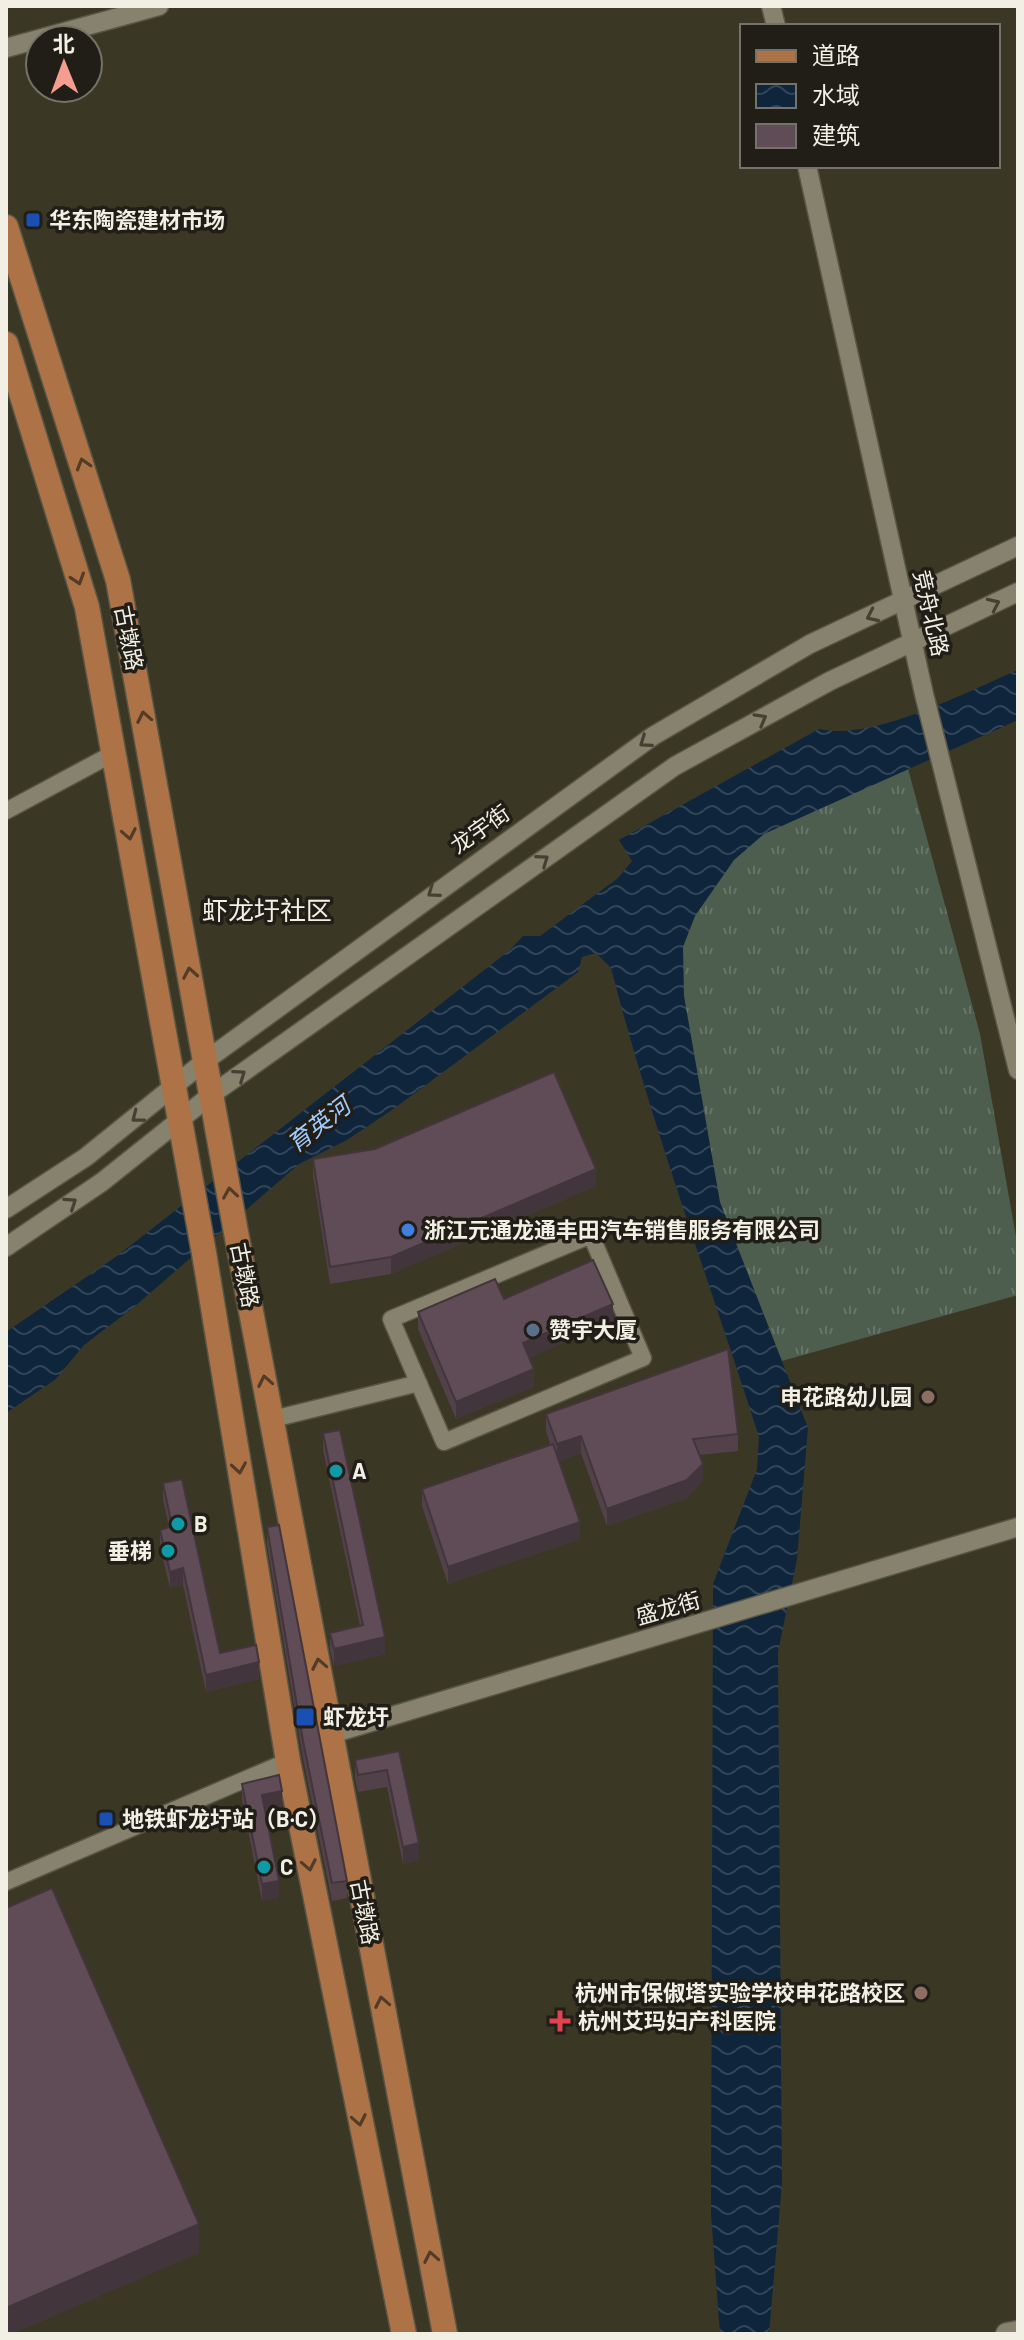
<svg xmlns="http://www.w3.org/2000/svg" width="1024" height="2340" font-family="Barlow,'Noto Sans SC',sans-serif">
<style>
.grass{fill:url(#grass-tufts)}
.water{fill:url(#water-waves)}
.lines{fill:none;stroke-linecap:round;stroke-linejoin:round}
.minor-casing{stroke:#585545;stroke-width:19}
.tertiary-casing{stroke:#585545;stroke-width:21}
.secondary-casing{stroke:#585545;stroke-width:25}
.primary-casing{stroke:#585545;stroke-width:27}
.minor{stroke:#86826d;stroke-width:16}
.tertiary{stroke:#86826d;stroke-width:18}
.secondary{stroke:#86826d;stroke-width:22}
.primary{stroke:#ae7247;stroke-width:24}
.wall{fill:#53414a}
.shaded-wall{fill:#43353c}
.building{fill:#604c56;stroke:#43353c;stroke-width:2}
.oneway{stroke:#523b27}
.oneway2{stroke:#444134}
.transit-dot{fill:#1a4fb4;stroke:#201e16;stroke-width:3}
.shop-dot{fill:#3f7fe0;stroke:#201e16;stroke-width:3}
.service-dot{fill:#5c6f8a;stroke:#201e16;stroke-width:3}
.education-dot{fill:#8d6e63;stroke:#201e16;stroke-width:3}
.culture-dot{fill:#0f9aa8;stroke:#201e16;stroke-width:3}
.health-dot{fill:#e0444e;stroke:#201e16;stroke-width:3}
.labels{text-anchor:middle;stroke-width:7;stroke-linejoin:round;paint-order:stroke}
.poi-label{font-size:22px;font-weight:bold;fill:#f2f0e5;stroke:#201e16;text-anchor:start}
.street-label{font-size:22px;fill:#f2f0e5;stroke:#201e16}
.water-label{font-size:24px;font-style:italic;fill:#a1cbfc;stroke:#201e16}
.quarter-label{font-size:26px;fill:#f2f0e5;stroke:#201e16}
</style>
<defs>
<pattern id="grass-tufts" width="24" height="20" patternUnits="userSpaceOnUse" patternTransform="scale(2)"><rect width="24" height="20" fill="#4d5e4f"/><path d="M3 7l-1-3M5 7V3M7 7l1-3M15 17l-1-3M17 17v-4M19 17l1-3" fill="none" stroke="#677568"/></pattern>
<pattern id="water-waves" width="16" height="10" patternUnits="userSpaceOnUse" patternTransform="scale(2)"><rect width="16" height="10" fill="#0f253c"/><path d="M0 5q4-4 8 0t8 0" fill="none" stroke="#324558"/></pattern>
</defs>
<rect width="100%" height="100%" fill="#3b3725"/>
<path class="grass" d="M901 743 980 1034 1018 1248V1295L757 1368 633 893Z"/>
<path class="water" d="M1018 670V720L764 834 734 860 695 916 683 947 684 996 720 1202 808 1428 797 1559 778 1652 782 2183 769 2334H720L711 2214 713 1584 757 1469 759 1437C709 1280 652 1127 611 968L596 953 582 957 578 972 392 1110 347 1140 299 1164 134 1307 84 1345 56 1379 6 1413V1332L117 1256 510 950 523 936H540L618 878 632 861 619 840 819 729C872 742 968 691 1018 670Z"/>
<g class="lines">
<defs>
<path id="minor" d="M6 811 114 753
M591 1235 643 1358 444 1442 391 1319Z
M273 1419 419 1383
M6 1882 288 1761"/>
<path id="tertiary" d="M771 6 776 26
M6 48 159 6
M807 166 924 694 1018 1070
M6 1209 86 1157 205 1061 653 736 810 644 1018 546
M6 1247 102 1182 211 1095 675 766 830 681 1018 592
M332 1734 1018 1527"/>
<path id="secondary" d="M1007 2334 1018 2332"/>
<path id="primary" d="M6 227 118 580 235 1227 445 2334
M6 344 87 607 204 1253 288 1761 404 2334"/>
</defs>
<use href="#minor" class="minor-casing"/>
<use href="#tertiary" class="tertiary-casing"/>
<use href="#secondary" class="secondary-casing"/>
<use href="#primary" class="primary-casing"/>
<use href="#minor" class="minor"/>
<use href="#tertiary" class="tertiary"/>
<use href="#secondary" class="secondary"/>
<use href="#primary" class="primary"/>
</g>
<path class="wall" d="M313 1159 596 1186 391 1274 330 1284 313 1176Z
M504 1299 613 1321 529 1358 534 1387 456 1419 418 1329V1312Z
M546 1414 738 1434V1451L700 1455 703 1481 687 1498 607 1526 581 1453 559 1461 580 1539 448 1584 422 1506V1489L550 1444 546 1431Z
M323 1433 385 1654 334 1666 330 1650V1633L360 1626 323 1450Z
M163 1483 220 1653 259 1679 206 1692 183 1585 170 1588 160 1547V1530L169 1527 163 1500Z
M267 1527 347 1881V1898L332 1901 303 1758 267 1544Z
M399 1751 419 1860 403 1864 387 1787 358 1792 355 1777V1760Z
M242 1784 282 1808 265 1812 279 1898 262 1901 242 1800Z"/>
<path class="shaded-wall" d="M596 1169V1186L391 1274V1257Z
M613 1304V1321L523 1361V1343Z
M534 1369V1387L456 1419V1402Z
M581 1436V1453L557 1462V1444Z
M703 1464V1481L687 1498 607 1526V1509Z
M580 1522V1539L448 1584V1567Z
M183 1568V1585L170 1588V1572Z
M385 1637V1654L334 1666V1649Z
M259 1662V1679L206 1692V1675Z
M282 1791V1808L262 1812V1795Z
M419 1843V1860L403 1864V1847Z
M279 1881V1898L262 1901V1884Z
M199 2224V2253L13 2334H6V2308Z"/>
<path class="building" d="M554 1072 596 1169 391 1257 330 1267 313 1159 375 1149Z
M593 1260 613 1304 523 1343 534 1369 456 1402 418 1312 495 1279 504 1299Z
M728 1349 738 1434 693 1439 703 1464 687 1480 607 1509 581 1436 557 1444 546 1414Z
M340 1430 385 1637 334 1649 330 1633 363 1625 323 1433Z
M553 1444 580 1522 448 1567 422 1489Z
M182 1479 220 1653 256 1645 259 1662 206 1675 183 1568 170 1572 160 1530 172 1526 163 1483Z
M279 1525 347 1881 332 1883 303 1741 267 1527Z
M399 1751 419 1843 403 1847 387 1770 358 1775 355 1760Z
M279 1775 282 1791 262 1795 279 1881 262 1884 242 1784Z
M52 1888 199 2224 6 2308V1908Z"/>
<defs><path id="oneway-chevron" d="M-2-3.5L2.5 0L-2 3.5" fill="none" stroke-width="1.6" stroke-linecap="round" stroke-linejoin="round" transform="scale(2)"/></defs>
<g class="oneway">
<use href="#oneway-chevron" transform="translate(83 464) rotate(-107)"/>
<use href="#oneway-chevron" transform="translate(78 579) rotate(72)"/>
<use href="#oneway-chevron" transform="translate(144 717) rotate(-101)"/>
<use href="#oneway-chevron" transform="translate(129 834) rotate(79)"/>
<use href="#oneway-chevron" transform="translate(190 973) rotate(-100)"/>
<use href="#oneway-chevron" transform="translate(230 1193) rotate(-99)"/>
<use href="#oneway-chevron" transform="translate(265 1381) rotate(-101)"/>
<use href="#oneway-chevron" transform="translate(239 1468) rotate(81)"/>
<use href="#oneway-chevron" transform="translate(319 1664) rotate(-101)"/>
<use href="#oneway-chevron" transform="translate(309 1865) rotate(79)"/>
<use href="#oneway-chevron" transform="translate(382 2002) rotate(-101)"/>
<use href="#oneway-chevron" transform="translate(359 2120) rotate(79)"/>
<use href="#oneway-chevron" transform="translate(431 2257) rotate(-101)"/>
</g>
<g class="oneway2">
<use href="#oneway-chevron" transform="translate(994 604) rotate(-25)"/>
<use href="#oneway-chevron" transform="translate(872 616) rotate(155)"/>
<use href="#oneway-chevron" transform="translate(761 719) rotate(-29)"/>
<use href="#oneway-chevron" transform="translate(645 742) rotate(145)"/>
<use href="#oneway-chevron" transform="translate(543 860) rotate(-35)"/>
<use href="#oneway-chevron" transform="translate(433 892) rotate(144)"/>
<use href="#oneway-chevron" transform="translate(240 1075) rotate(-35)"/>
<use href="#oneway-chevron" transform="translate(137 1117) rotate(142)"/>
<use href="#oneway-chevron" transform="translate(71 1203) rotate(-34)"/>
</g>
<g class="transit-dot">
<rect x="25" y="212" width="16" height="16" rx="4"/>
<rect x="295" y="1707" width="20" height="20" rx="4"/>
<rect x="98" y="1811" width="16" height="16" rx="4"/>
</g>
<circle class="shop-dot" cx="408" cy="1230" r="8"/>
<circle class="service-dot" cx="533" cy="1330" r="8"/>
<g class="education-dot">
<circle cx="928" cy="1397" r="8"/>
<circle cx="921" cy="1993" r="8"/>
</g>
<g class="culture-dot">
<circle cx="336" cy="1471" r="8"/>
<circle cx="178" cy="1524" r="8"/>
<circle cx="168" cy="1551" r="8"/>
<circle cx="264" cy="1867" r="8"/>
</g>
<path class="health-dot" d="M556 2009h8v8h8v8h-8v8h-8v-8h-8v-8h8z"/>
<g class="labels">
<g class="poi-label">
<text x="49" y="228">华东陶瓷建材市场</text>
<text x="424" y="1238">浙江元通龙通丰田汽车销售服务有限公司</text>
<text x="549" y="1338">赞宇大厦</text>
<text x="912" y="1405" text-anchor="end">申花路幼儿园</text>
<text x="352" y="1479">A</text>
<text x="194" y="1532">B</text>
<text x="152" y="1559" text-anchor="end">垂梯</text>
<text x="323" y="1725">虾龙圩</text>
<text x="122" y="1827">地铁虾龙圩站（B·C）</text>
<text x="280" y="1875">C</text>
<text x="905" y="2001" text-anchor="end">杭州市保俶塔实验学校申花路校区</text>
<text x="578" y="2029">杭州艾玛妇产科医院</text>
</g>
<g class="street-label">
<text transform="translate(931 613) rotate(77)" y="8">竞舟北路</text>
<text transform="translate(129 638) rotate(79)" y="8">古墩路</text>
<text transform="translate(480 829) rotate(-35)" y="8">龙宇街</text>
<text transform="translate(245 1275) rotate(79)" y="8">古墩路</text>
<text transform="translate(668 1608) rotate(-16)" y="8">盛龙街</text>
<text transform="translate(365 1912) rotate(79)" y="8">古墩路</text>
</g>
<g class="water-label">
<text transform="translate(319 1125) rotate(-38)" y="8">育英河</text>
</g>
<g class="quarter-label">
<text x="267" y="920">虾龙圩社区</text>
</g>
</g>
<rect width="1024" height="2340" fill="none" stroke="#f2f0e5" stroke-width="16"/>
<rect x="740" y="24" width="260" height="144" fill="#201e16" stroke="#747269" stroke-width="2"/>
<rect x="756" y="50" width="40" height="12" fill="#ae7247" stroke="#747269" stroke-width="2"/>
<text x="812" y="64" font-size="24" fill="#f2f0e5">道路</text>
<rect x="756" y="84" width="40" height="24" fill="url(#water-waves)" stroke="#747269" stroke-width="2"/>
<text x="812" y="104" font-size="24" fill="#f2f0e5">水域</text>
<rect x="756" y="124" width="40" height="24" fill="#604c56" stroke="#747269" stroke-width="2"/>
<text x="812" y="144" font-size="24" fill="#f2f0e5">建筑</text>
<g transform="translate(64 64) rotate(359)"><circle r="38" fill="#201e16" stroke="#747269" stroke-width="2"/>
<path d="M0-6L14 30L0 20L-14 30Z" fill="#f59d8f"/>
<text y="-12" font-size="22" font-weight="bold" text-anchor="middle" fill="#f2f0e5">北</text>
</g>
</svg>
